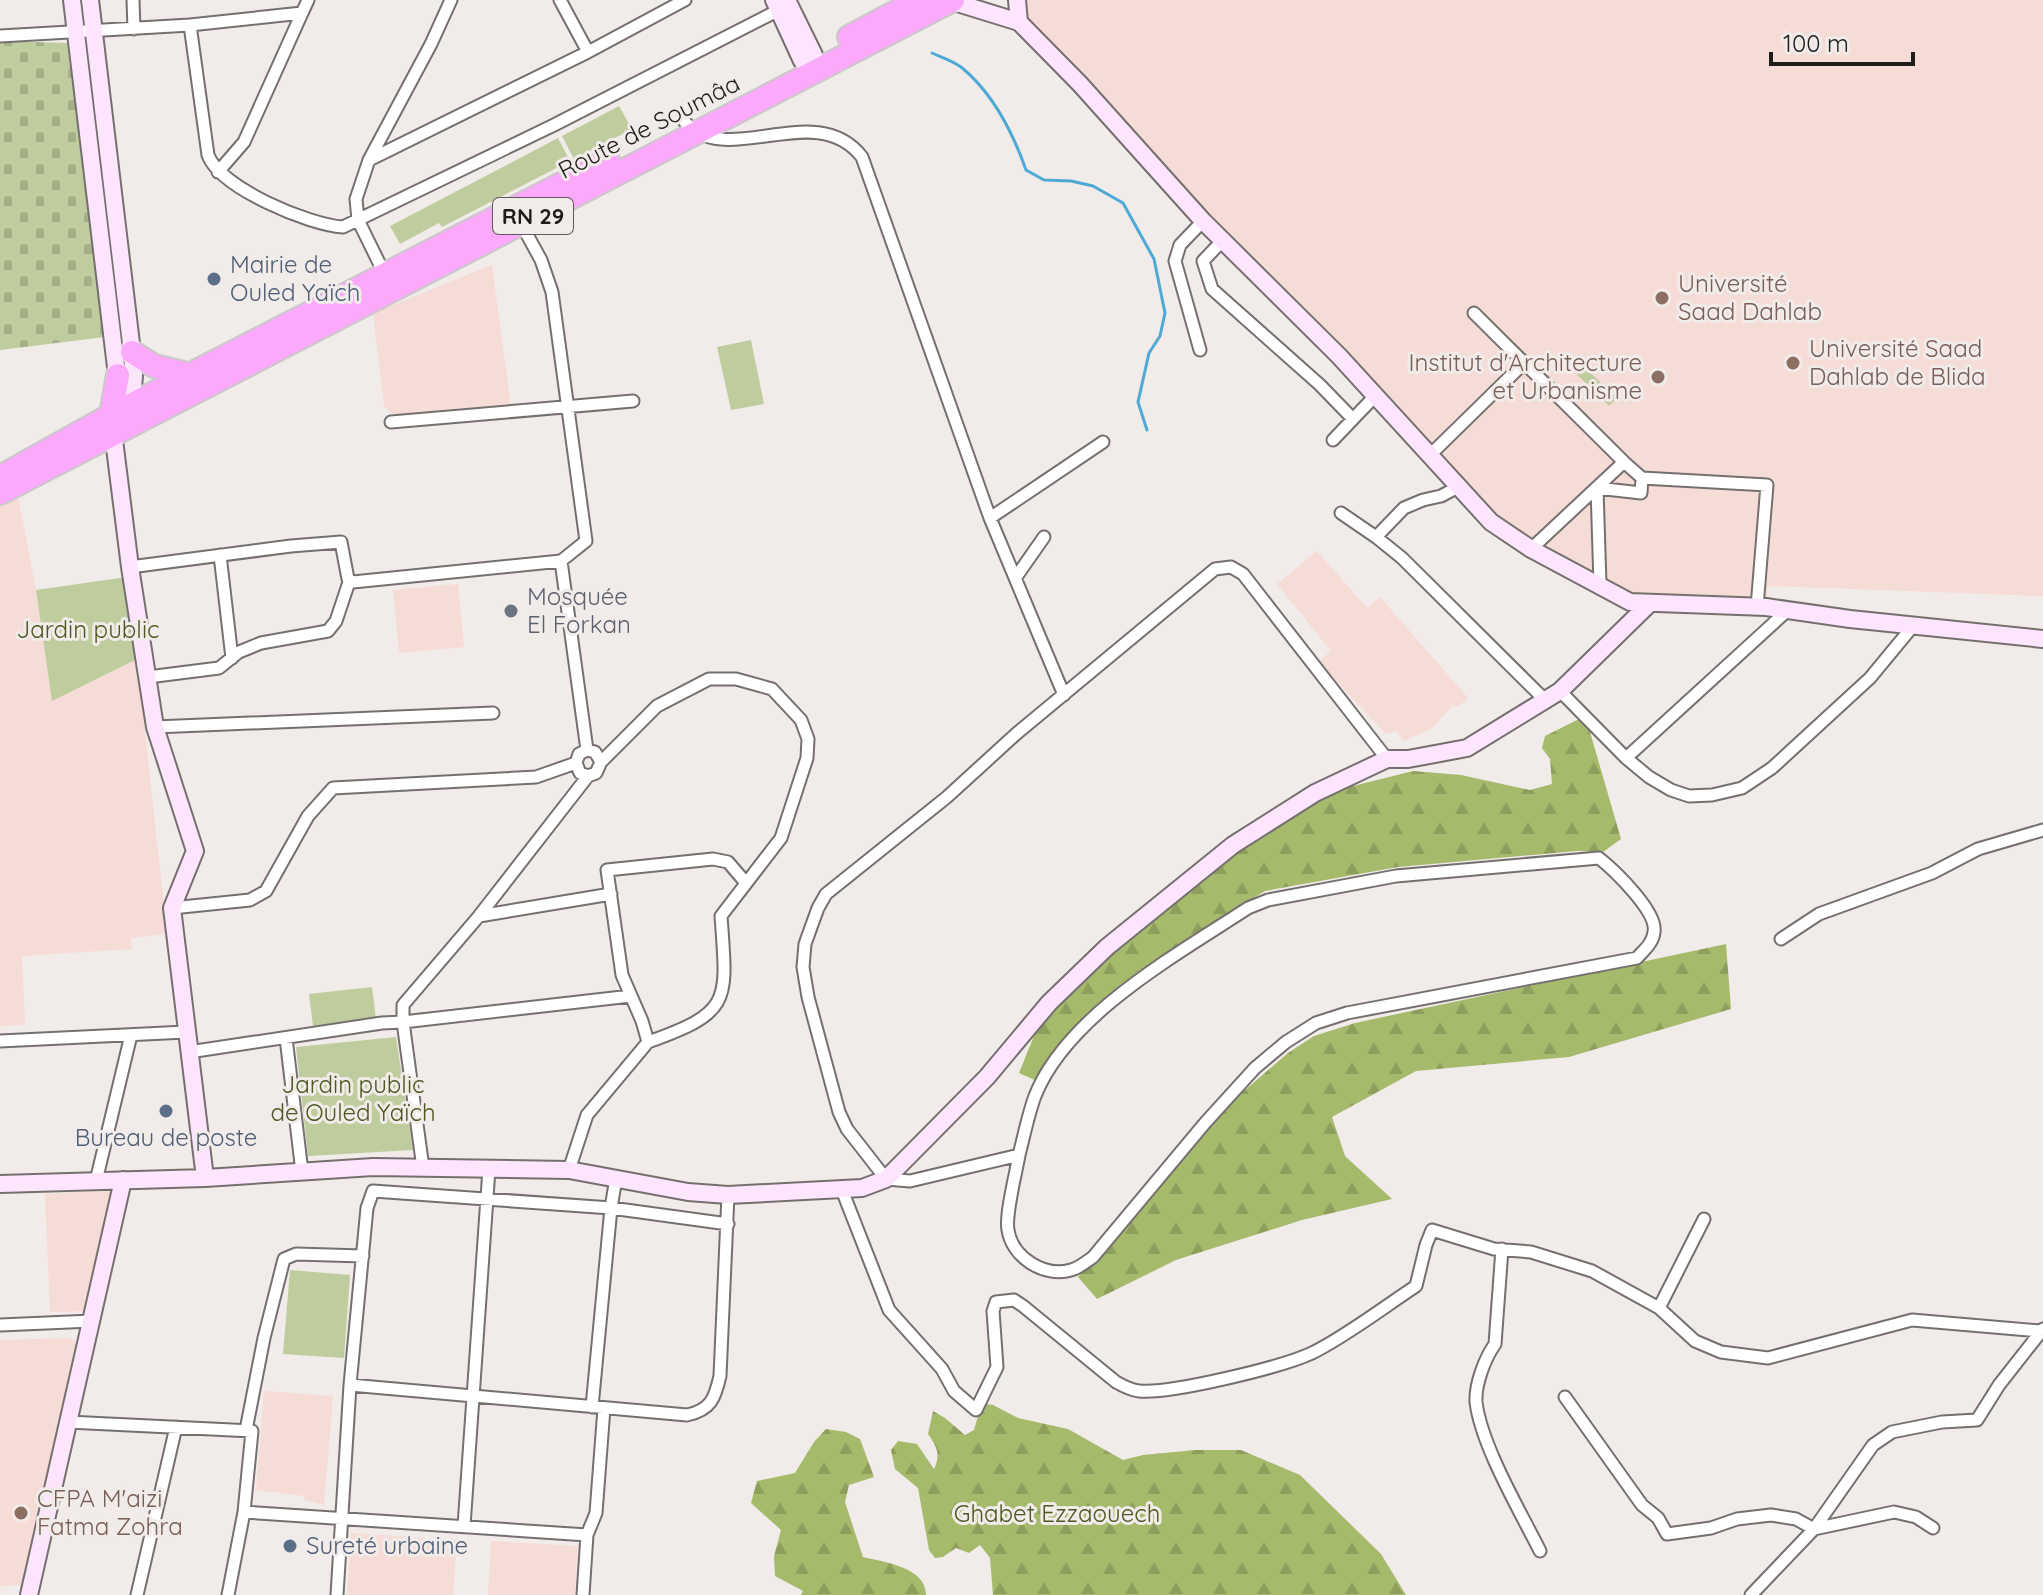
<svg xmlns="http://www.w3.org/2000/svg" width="2043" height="1595" font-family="Quicksand,sans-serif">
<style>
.education{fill:#f6dcd6}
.grass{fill:url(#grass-tufts)}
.forest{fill:url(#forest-firs)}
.cemetery{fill:url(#cemetery-stones)}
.garden{fill:#bfcd9e}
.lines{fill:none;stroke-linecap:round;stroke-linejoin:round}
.stream{stroke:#4eaad5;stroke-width:3}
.street-casing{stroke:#75706f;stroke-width:15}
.secondary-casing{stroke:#75706f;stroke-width:20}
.highway-casing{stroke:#c9c9c9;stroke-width:26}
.street{stroke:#fff;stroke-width:11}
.secondary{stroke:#fee5fe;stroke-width:16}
.highway{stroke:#fca9fb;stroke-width:22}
.service-dot{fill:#5c6f8a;stroke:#f1ebea;stroke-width:3}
.education-dot{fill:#8d6e63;stroke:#f1ebea;stroke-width:3}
.worship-dot{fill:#6b7280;stroke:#f1ebea;stroke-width:3}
.labels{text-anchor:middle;stroke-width:6;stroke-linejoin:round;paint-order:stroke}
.shield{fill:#f1ebea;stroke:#5e5b5a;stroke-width:2}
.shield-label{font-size:22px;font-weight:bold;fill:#1f1d1c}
.street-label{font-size:24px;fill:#1f1d1c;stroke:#f1ebea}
.service-label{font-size:24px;fill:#4e5e75;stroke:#f1ebea;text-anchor:start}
.education-label{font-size:24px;fill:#785e54;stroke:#f1ebea;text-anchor:start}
.worship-label{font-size:24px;fill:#5b616d;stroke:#f1ebea;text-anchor:start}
.park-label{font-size:24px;fill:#4c5921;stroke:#f1ebea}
</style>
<defs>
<pattern id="grass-tufts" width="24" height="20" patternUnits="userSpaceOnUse" patternTransform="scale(2)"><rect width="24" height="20" fill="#bfcd9e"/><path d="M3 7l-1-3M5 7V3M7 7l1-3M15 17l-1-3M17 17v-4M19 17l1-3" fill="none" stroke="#a4b088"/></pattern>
<pattern id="forest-firs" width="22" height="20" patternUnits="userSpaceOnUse" patternTransform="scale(2)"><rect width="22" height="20" fill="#a5ba6b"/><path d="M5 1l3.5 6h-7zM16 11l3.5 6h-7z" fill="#8e9f5c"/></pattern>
<pattern id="cemetery-stones" width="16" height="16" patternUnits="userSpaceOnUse" patternTransform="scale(2)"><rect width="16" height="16" fill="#bfcd9e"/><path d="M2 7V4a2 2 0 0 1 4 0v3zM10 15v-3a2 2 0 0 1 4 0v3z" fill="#a4b088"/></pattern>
</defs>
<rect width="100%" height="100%" fill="#f1ebea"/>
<path class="education" d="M1024 0H2043V596L1768 586 1766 607 1648 605 1491 522 1019 22Z
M492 265 511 407 399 419 384 406 373 313Z
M17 491 36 590 52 700 137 659 167 934 131 938 132 949 22 956 25 1025 0 1026V500Z
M1317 551 1367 608 1380 597 1468 698 1458 707 1453 705 1432 728 1404 741 1396 731 1386 734 1318 662 1331 651 1277 584Z
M458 584 464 647 399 653 393 590Z
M116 1190 90 1311 50 1312 45 1194Z
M70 1338 78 1343 25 1585 0 1586V1340Z
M264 1391 333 1396 324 1505 304 1500V1496L256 1490Z
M351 1533 457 1540 453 1595H347Z
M491 1541 578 1546 575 1595H488Z"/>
<path class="grass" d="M1575 358 1617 398 1609 406 1567 365Z"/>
<path class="forest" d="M1579 719 1590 732 1621 839 1603 852 1577 851 1398 867 1265 891 1189 937 1120 985 1055 1052 1037 1081 1019 1073 1036 1031 1083 977 1251 839 1303 808 1345 788 1413 771 1461 775 1530 790 1552 784 1550 759 1542 748 1545 736Z
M1726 944 1731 1009 1569 1057 1416 1071 1332 1117 1345 1156 1392 1199 1302 1220 1176 1260 1097 1299 1078 1277 1236 1098 1288 1053 1314 1036 1355 1023Z
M982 1403 993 1405 1018 1418 1068 1429 1123 1460 1143 1455 1195 1450H1241L1300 1475 1381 1554 1406 1595H993L990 1558 980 1545 969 1553 956 1548 943 1557 935 1558 929 1550 918 1488 895 1469 891 1450 898 1441 917 1444 934 1469C941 1454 937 1447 928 1434L933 1411 945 1418 965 1435 974 1430Z
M826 1429 846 1432 860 1439 874 1477 849 1485 845 1502 863 1557C884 1562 926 1567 926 1595H801L803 1591 775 1576 774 1556 781 1530 751 1503 757 1481 795 1473 814 1442Z"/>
<path class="cemetery" d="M0 41 67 43 105 337 0 350Z"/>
<path class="garden" d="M619 106 632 129 574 159 562 136Z
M558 138 570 161 442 227 439 223 400 244 390 226Z
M751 340 764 404 731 410 717 347Z
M127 577 137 659 52 701 36 590Z
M372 987 376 1019 313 1026 309 994Z
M396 1037 413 1150 308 1156 296 1047Z
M290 1270 350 1275 344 1358 283 1354Z"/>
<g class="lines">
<path class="stream" d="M932 53C941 57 953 61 961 67 993 93 1013 133 1026 170L1044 180 1071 181 1093 186 1123 203 1154 259 1165 313 1160 336 1149 353 1138 402 1147 430"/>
<defs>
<path id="street" d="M133 0 134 29
M560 0 588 52
M190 25 208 155C220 188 309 225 343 227L554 125 779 10
M0 36 190 25 302 13 308 0
M684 121C726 171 815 97 862 157L990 518 1064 695
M369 160 588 52 685 0
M218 172 244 142 302 13
M1224 239 1203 261 1212 289 1320 385 1353 419
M385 275 358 220 356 199 369 160 431 44 451 0
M1474 313 1624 462
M1200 350 1175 261 1180 245 1203 221
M391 422 633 401
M1333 440 1375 396
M1429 456 1524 363
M1341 513 1376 537 1402 558 1545 700
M990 518 1103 442
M1376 537 1404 508 1423 500 1441 496 1458 487
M1531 549 1624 462 1642 478 1767 485 1757 607
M220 555 232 658
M561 561 587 750
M130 567 291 546 341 542 348 579 353 582 561 561 586 541 552 292 541 260 519 220
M1016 577 1044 537
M1600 584 1597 488 1641 493 1642 478
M148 677 219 668 239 652 261 643 328 631 336 621 349 582
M1560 691 1626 758 1649 777 1671 790 1689 796 1712 795 1742 788 1772 768 1870 678 1913 626
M155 727 493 713
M1626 758 1788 610
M601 762 657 706 709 679H736L772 689 801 720 808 739 807 758 781 838 721 916C727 1001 733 1012 648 1042
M172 908 250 900 266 891 308 816 333 788 536 777 576 763 579 754 587 750 595 752 601 762 596 773 588 776 580 773 576 763
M479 916 611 894
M1781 939 1819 914 1932 873 1978 849 2043 830
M286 1038 302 1172
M0 1041 186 1032
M189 1052 382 1023 403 1022V1005L479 916 588 776
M1019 1155C1024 1136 1028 1115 1035 1096 1067 1015 1178 954 1248 908L1268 900 1396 876 1599 858C1614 870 1658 912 1654 932 1653 943 1644 950 1637 958L1347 1013 1316 1023 1286 1042 1255 1068 1205 1123 1093 1257C1086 1262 1079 1268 1071 1270 1044 1278 1012 1257 1008 1230 1005 1215 1016 1173 1019 1155L910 1181 886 1179 847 1129 839 1112 808 997 803 967 805 944 818 908 826 894 947 797 1016 734 1215 569 1231 567 1243 574 1387 759
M423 1168 403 1022 631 996
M569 1170 587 1115 648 1042 642 1021 622 975 607 870 713 859 728 862 746 883
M96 1181 131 1035
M842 1190 889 1310 942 1369 954 1391 976 1410 997 1367 993 1311 996 1302 1014 1300 1023 1306 1116 1382C1123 1386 1130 1390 1139 1391 1171 1394 1282 1367 1312 1353 1345 1337 1384 1307 1416 1286L1426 1245 1432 1230 1494 1249 1531 1252 1592 1271 1659 1308 1695 1341 1721 1352 1768 1358 1912 1320 2040 1331
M1502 1249 1495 1344C1485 1358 1475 1384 1476 1402 1481 1445 1520 1511 1540 1551
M1659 1308 1704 1219
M0 1325 92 1321
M350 1385 687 1415C711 1410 715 1398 720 1376L728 1195
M1565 1397 1642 1505 1658 1518 1667 1534 1711 1528 1737 1519 1771 1515 1796 1519 1814 1529 1894 1512 1916 1517 1933 1528
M592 1407 611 1208 616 1178
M68 1422 252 1431 244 1512 228 1595
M246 1430 264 1338 284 1259 296 1254 363 1256
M244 1512 587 1535
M464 1526 489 1169
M137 1595 176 1427
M337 1595 350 1385 367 1208 373 1191 611 1208 728 1224
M583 1595 587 1535 596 1513 604 1408
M1751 1595 1814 1529 1873 1445 1892 1432 1942 1422 1977 1420 1999 1385 2043 1329"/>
<path id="secondary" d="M72 0 116 367 118 375 125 379
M90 0 132 352 134 376 131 412
M774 0 802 61
M787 0 814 55
M1017 0 1019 22
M951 1 1019 22 1080 84 1203 221 1339 356 1491 522 1531 549 1630 602 1766 607 1850 619 2043 639
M112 424 130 567 155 727 195 851 172 908 205 1178
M0 1184 205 1178 373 1167 569 1170 688 1192 728 1195 862 1188 886 1179 987 1077 1049 1003 1107 947 1233 845 1315 793 1387 759H1408L1467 748 1560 691 1648 605
M29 1595 123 1180"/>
<path id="highway" d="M849 37 918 0
M132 352 154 366 191 375
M111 415 118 375
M7 473 111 415 608 160
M0 493 953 0"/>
</defs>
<use href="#street" class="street-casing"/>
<use href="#secondary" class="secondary-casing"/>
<use href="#highway" class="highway-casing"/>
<use href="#street" class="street"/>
<use href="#secondary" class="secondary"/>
<use href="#highway" class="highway"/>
</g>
<g class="service-dot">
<circle cx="214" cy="279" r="8"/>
<circle cx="166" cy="1111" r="8"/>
<circle cx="290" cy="1546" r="8"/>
</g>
<g class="education-dot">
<circle cx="1662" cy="298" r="8"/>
<circle cx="1793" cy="363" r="8"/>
<circle cx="1658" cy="377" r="8"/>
<circle cx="21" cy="1513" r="8"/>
</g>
<circle class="worship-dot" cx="511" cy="611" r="8"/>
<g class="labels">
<rect class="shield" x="493" y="198" width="80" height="36" rx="6"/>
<g class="shield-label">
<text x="533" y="224">RN 29</text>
</g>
<g class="street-label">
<text transform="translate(649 127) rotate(-27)" y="8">Route de Soumâa</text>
</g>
<g class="service-label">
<text x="230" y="273">Mairie de<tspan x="230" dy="28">Ouled Yaïch</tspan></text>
<text x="166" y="1146" text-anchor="middle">Bureau de poste</text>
<text x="306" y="1554">Sureté urbaine</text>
</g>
<g class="education-label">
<text x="1678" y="292">Université<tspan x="1678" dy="28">Saad Dahlab</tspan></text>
<text x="1809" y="357">Université Saad<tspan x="1809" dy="28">Dahlab de Blida</tspan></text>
<text x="1642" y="371" text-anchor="end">Institut d'Architecture<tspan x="1642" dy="28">et Urbanisme</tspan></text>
<text x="37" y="1507">CFPA M'aizi<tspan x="37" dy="28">Fatma Zohra</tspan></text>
</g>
<g class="worship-label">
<text x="527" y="605">Mosquée<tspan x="527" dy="28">El Forkan</tspan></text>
</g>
<g class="park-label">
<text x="88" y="638">Jardin public</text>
<text x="353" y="1093">Jardin public<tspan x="353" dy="28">de Ouled Yaïch</tspan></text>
<text x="1057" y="1522">Ghabet Ezzaouech</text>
</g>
</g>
<path d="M1771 52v12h142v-12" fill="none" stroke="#1f1d1c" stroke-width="4"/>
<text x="1783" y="52" font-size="24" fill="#1f1d1c" stroke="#f1ebea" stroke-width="6" paint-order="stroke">100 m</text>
</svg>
